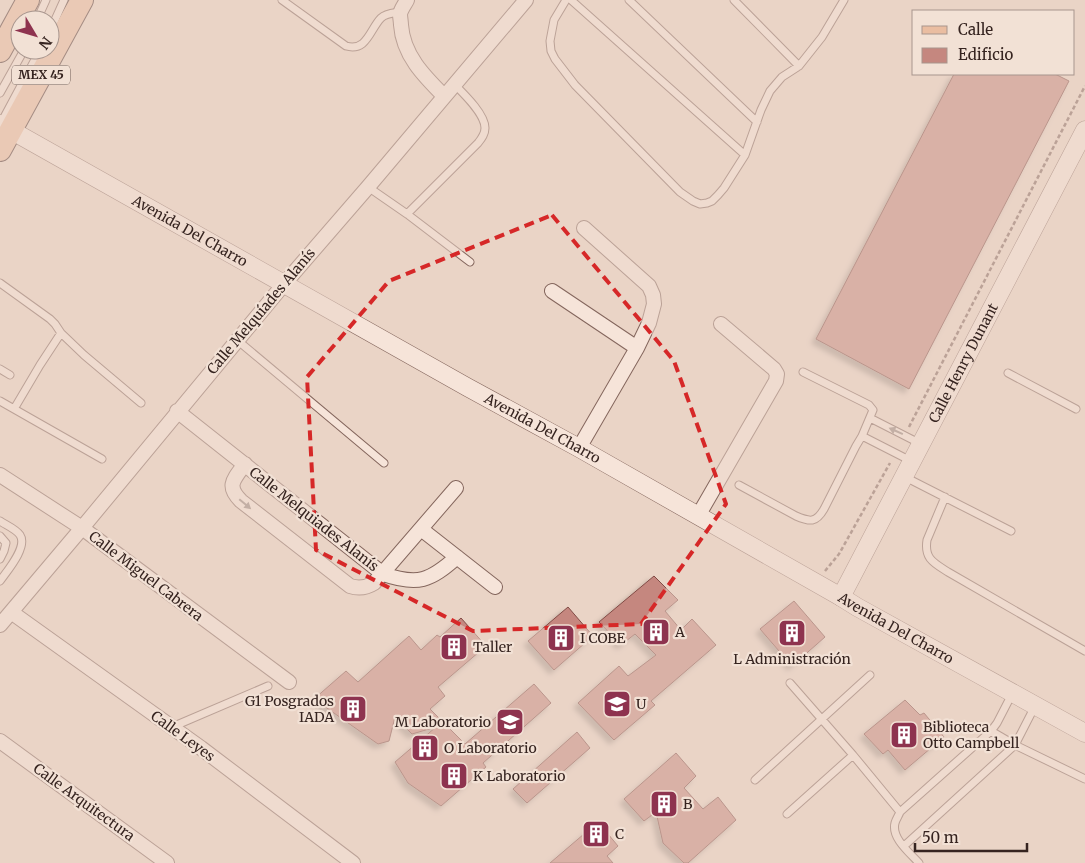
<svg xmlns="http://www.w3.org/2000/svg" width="1085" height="863" font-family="Merriweather,serif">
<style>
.building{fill:#c5877f;stroke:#814b45;filter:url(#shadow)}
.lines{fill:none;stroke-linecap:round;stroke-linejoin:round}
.service-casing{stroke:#84665d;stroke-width:9}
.minor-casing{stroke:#84665d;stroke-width:16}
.tertiary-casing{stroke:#84665d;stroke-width:19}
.primary-casing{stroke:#523631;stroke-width:24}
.path{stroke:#84665d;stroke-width:2.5;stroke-dasharray:4 2.5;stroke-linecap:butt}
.service{stroke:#f6e4d9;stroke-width:7}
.minor{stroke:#f6e4d9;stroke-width:14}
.tertiary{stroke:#f6e4d9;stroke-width:18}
.primary{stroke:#eabda1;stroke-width:22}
.oneway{fill:#96847c}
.marked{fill:none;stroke:#d62828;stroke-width:4;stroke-dasharray:10 6;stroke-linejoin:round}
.labels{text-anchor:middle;stroke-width:4.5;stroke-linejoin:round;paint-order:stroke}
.shield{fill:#f2e1d5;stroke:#6e5d56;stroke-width:1}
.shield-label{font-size:12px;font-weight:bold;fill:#362420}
.street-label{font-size:14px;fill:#362420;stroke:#f2e1d5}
.poi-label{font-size:14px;fill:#362420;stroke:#f2e1d5;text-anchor:start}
</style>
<defs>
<filter id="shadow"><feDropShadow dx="-4.5" dy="4.5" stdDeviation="2.5" flood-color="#0004"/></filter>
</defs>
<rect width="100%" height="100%" fill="#ead4c6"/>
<path class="building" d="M954 74H1055L1069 81 909 389 816 339Z
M654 576 678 600 665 611 681 630 692 619 716 645 651 701 655 705 614 740 578 703 619 666 628 676 656 655 635 634 621 645 599 622Z
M794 601 825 637 792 666 760 629Z
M568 607 593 636 554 670 528 641Z
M461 618 486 646 438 687 445 696 430 709 465 744 534 684 551 703 483 763 486 767 441 806 408 783 395 762 436 727 412 734 395 717 389 741 378 744 314 699 346 671 358 682 409 636 421 650 437 635 440 637Z
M905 700 920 715 924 713 944 737 905 770 888 750 883 754 864 734Z
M577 732 590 748 527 803 513 789Z
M676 753 696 776 684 788 703 809 718 797 736 820 688 863H684L663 843 656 812 644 821 624 799Z
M598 822 618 846 607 856 613 863H550Z"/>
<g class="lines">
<defs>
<path id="service" d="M282 0 346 46C367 52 370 29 381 18 386 13 394 13 400 12
M566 0 554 20 550 41 551 51 555 59 575 85 680 192 693 201 700 204 707 203 712 201 718 195 724 188 745 155 761 110 770 91 782 77 799 66 822 37 844 0
M571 0 745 155
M629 0 757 122
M734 0 799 66
M37 20 46 0
M50 31 64 0
M0 93 24 50
M1 123 40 50
M368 187 407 214 470 262
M407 214 478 143C482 138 485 134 485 128 485 114 464 94 454 84
M0 283 50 319 55 324 61 333 84 355 141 403
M237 340 384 463
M0 369 10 375
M1008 373 1076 409
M0 401 102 459
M14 409 40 365 61 333
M870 418 921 444
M862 436 913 462
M905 477 1011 531
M739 485 796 516C810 522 816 523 824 509L856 446 862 436 873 410 869 405 803 372
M945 497 927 540C924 559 934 563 948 572L1085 651
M0 521C6 525 16 529 20 535 28 547 7 571 0 581
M0 536 6 543 4 551 0 559
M790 683 853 755 900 812
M172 727 268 686
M991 731 1015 745 1085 779
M755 780 870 675
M787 814 853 755
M904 846 1015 745 1035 706
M919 863C910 853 891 838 895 823 896 819 899 815 900 812L991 731 997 723 1012 694"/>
<path id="minor" d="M407 0C405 4 401 9 400 14 400 17 401 22 401 25 403 55 424 76 444 96
M552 291 637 348
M177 411 383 574C418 586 430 581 457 557
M579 448 637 348 649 323 654 304 653 295 649 286 584 228
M245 464C233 480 226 486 241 501L350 586C359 589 366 588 374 583L456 488
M0 475 82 528 289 682
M698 516 776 381 777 374 774 369 721 324
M421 529 495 587
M11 612 201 748 353 863
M0 625 82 528 284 284 368 187 526 0
M0 741 167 863"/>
<g id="tertiary">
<path id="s1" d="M0 124 467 387 579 448 841 597 857 607 1085 733"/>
<path id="s2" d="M841 597 1085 130"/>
</g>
<path id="primary" d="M0 51 28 0
M0 150 82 0"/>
</defs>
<use href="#service" class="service-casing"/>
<use href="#minor" class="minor-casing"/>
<use href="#tertiary" class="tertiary-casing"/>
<use href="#primary" class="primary-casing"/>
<path class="path" d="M909 427 1085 86
M825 571 839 554 890 463"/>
<use href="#service" class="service"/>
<use href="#minor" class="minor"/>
<use href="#tertiary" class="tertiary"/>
<use href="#primary" class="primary"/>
</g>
<defs><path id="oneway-solid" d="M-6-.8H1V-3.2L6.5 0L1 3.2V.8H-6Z" transform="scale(1.25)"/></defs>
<g class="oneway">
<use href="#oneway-solid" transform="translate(896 431) rotate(-156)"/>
<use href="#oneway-solid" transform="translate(245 504) rotate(40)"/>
</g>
<path d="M0 0H1085V863H0ZM552 215 674 361 726 504 641 624 473 631 316 550 307 377 389 281Z" fill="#ead4c6" fill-opacity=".55" fill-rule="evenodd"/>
<path class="marked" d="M552 215 674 361 726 504 641 624 473 631 316 550 307 377 389 281Z"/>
<defs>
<symbol id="building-square" viewBox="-11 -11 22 22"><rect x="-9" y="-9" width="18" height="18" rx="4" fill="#8e334f" stroke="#f2e1d5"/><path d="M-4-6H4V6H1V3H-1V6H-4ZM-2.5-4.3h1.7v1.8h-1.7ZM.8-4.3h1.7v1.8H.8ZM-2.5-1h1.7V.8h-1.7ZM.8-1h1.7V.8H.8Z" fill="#fff"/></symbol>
<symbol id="school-square" viewBox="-11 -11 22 22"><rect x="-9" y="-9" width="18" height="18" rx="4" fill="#8e334f" stroke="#f2e1d5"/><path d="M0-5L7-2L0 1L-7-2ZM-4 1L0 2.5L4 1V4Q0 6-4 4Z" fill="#fff"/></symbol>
</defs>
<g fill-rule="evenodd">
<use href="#building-square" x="640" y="616" width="32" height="32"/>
<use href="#building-square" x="776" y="617" width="32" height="32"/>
<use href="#building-square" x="545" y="622" width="32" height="32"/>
<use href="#building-square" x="438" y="631" width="32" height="32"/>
<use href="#school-square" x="601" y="688" width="32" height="32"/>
<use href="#building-square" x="337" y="693" width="32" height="32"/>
<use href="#school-square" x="494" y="706" width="32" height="32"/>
<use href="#building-square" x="888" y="719" width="32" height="32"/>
<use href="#building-square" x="409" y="732" width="32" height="32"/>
<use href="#building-square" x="438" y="760" width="32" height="32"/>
<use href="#building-square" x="648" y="788" width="32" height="32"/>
<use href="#building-square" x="580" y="818" width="32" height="32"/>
</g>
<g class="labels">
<rect class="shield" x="12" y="65.5" width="58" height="19" rx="4"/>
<g class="shield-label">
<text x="41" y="79">MEX 45</text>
</g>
<g class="street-label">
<text dy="5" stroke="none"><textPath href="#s1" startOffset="218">Avenida Del Charro</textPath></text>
<text transform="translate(261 311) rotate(-50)" y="5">Calle Melquíades Alanís</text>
<text dy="5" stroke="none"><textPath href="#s2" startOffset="264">Calle Henry Dunant</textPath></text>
<text dy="5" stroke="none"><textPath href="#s1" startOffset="622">Avenida Del Charro</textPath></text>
<text transform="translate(314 519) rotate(38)" y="5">Calle Melquiades Alanís</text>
<text transform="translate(146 576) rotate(37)" y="5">Calle Miguel Cabrera</text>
<text dy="5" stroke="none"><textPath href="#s1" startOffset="1028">Avenida Del Charro</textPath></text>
<text transform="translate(183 736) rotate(36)" y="5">Calle Leyes</text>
<text transform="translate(84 802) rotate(36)" y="5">Calle Arquitectura</text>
</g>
<g class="poi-label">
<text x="675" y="637">A</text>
<text x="580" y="643">I COBE</text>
<text x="473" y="652">Taller</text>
<text x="792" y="664" text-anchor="middle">L Administración</text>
<text x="334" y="706" text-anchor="end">G1 Posgrados<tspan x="334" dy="16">IADA</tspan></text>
<text x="636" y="709">U</text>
<text x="491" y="727" text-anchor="end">M Laboratorio</text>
<text x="923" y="732">Biblioteca<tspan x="923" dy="16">Otto Campbell</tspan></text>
<text x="444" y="753">O Laboratorio</text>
<text x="473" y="781">K Laboratorio</text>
<text x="683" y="809">B</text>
<text x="615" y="839">C</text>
</g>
</g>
<rect x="912" y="10" width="162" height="65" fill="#f2e1d5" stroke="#a7958d"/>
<rect x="922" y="26" width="25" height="8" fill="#eabda1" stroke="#a7958d"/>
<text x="958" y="35" font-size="15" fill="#362420">Calle</text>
<rect x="922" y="48" width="25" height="15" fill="#c5877f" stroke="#a7958d"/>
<text x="958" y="60" font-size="15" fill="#362420">Edificio</text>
<g transform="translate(35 35) rotate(128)"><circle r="24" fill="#f2e1d5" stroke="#a7958d"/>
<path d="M0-4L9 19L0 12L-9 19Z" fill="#8e334f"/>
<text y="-8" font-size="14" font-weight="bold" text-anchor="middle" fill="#362420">N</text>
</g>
<path d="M915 843v8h112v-8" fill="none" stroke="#362420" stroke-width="2.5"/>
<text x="922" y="843" font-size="15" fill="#362420" stroke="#f2e1d5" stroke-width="4" paint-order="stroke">50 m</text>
</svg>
